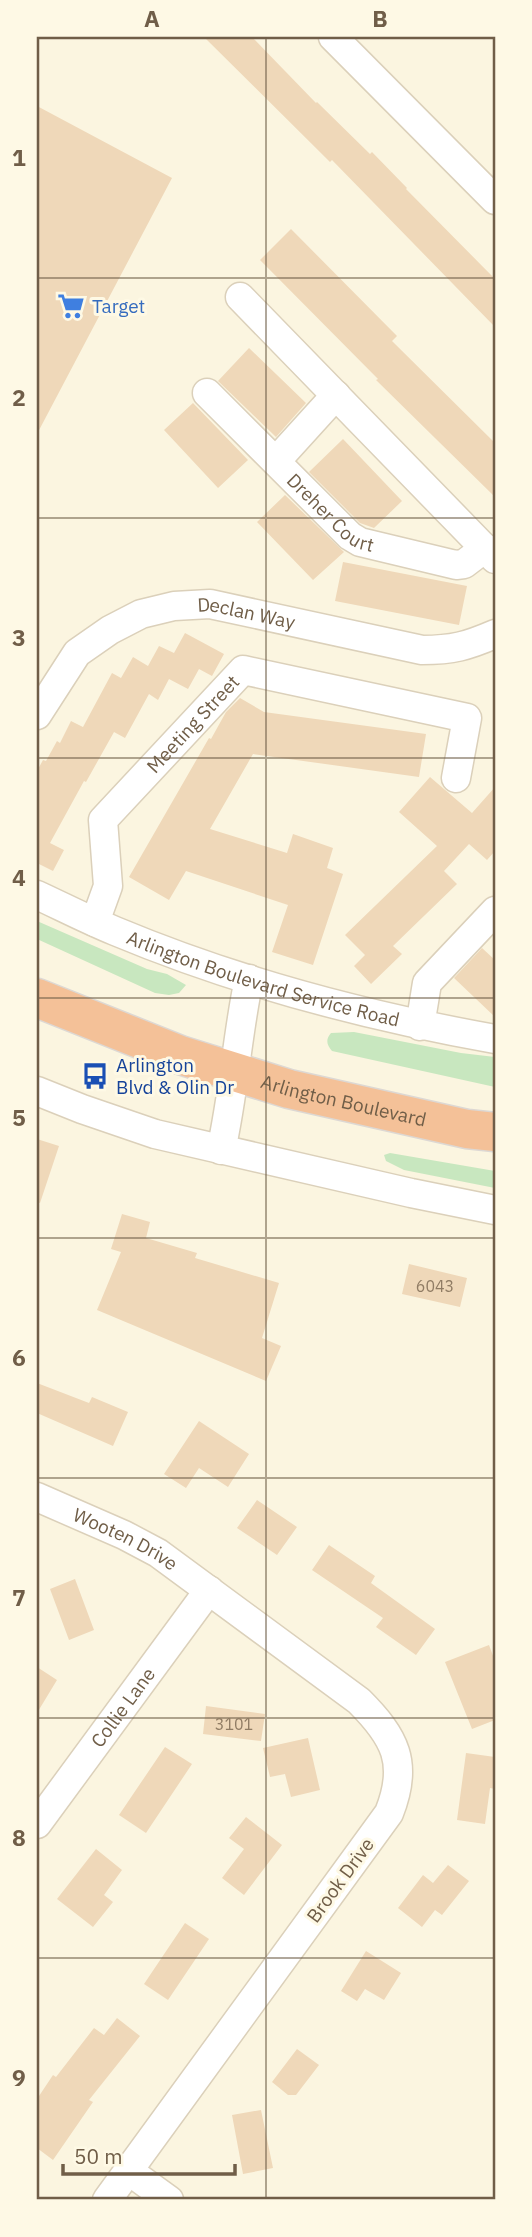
<svg xmlns="http://www.w3.org/2000/svg" width="532" height="2237" font-family="'IBM Plex Sans',sans-serif">
<style>
.green{fill:#c8e7bf}
.building{fill:#efd8b9}
.lines{fill:none;stroke-linecap:round;stroke-linejoin:round}
.street-casing{stroke:#dbd0ba;stroke-width:31}
.highway-casing{stroke:#ddd8d3;stroke-width:41}
.street{stroke:#fff;stroke-width:28}
.highway{stroke:#f4c198;stroke-width:38}
.grid{fill:none;stroke:#705e48;stroke-width:2;stroke-opacity:0.55}
.labels{text-anchor:middle;stroke-width:6;stroke-linejoin:round;paint-order:stroke}
.number-label{font-size:16px;fill:#907c64}
.shop-label{font-size:19px;fill:#366cbe;stroke:#fef9e5;text-anchor:start}
.street-label{font-size:19px;fill:#705e48;stroke:#fef9e5}
.transit-label{font-size:19px;fill:#164399;stroke:#fef9e5;text-anchor:start}
.neatline{fill:none;stroke:#705e48;stroke-width:2.5}
.grid-label{font-size:23px;text-anchor:middle;font-weight:bold;fill:#705e48}
</style>
<rect width="100%" height="100%" fill="#fbf5e0"/>
<path class="green" d="M37 921 147 969 167 974 186 985 179 993 169 995 155 993 37 939Z
M354 1032 461 1053 495 1057V1087L332 1051C327 1045 325 1040 331 1033Z
M390 1153 495 1171V1188L404 1170 386 1161 384 1155Z"/>
<path class="building" d="M204 37H252L316 103 317 102 370 154 372 152 407 188 406 189 495 279V327L332 160 330 162Z
M37 106 172 178 37 434Z
M291 229 397 336 392 341 495 443V497L376 380 378 379 260 260Z
M249 348 306 403 276 437 218 381Z
M193 403 248 460 218 488 164 430Z
M343 439 402 501 374 528 360 523 309 472Z
M285 495 344 552 313 580 257 522Z
M343 562 467 586 459 625 335 601Z
M185 633 224 654 212 676 199 669 188 689 169 679 158 700 149 694 125 738 114 732 86 782 84 781 50 843 64 850 53 871 39 864 37 867V771L43 760 46 761 57 741 60 743 71 721 83 727 112 673 121 678 133 657 148 666 159 646 174 653Z
M240 698 264 712 426 734 419 777 253 754 210 829 287 853 293 834 333 848 327 868 343 874 313 965 272 952 288 905 186 871 169 900 129 877 209 738 211 739 226 712Z
M430 777 472 813 495 787V851L487 860 469 844 444 871 457 884 393 946 402 954 371 984 354 966 365 955 345 935 437 846 399 812Z
M482 948 495 960V1017L454 978Z
M37 1139 59 1146 40 1203 37 1202Z
M122 1214 150 1222 146 1238 197 1253 195 1258 279 1283 262 1338 281 1346 266 1381 97 1310 121 1252 111 1249Z
M409 1264 467 1278 460 1307 402 1294Z
M37 1383 89 1403 92 1397 128 1412 113 1446 37 1413Z
M199 1421 249 1454 228 1487 199 1468 186 1488 164 1474Z
M257 1500 297 1527 277 1555 237 1528Z
M329 1545 375 1576 371 1583 435 1629 416 1655 376 1627 383 1618 312 1570Z
M75 1579 94 1630 69 1640 50 1589Z
M489 1645 495 1661V1720L472 1729 445 1662Z
M37 1667 57 1680 37 1713Z
M206 1706 265 1714 261 1741 203 1734Z
M308 1738 320 1790 291 1797 285 1774 270 1777 263 1748Z
M165 1747 192 1764 146 1833 119 1815Z
M466 1753 495 1757V1789L490 1788 485 1824 457 1820Z
M246 1817 282 1845 244 1895 222 1878 244 1849 229 1838Z
M96 1849 122 1870 104 1895 113 1902 93 1927 57 1899Z
M448 1865 469 1881 442 1915 435 1910 422 1927 398 1908 423 1875 433 1883Z
M185 1923 209 1939 168 2000 144 1984Z
M366 1951 401 1973 384 2000 365 1989 357 2001 341 1991Z
M117 2018 140 2036 89 2100 93 2102 53 2160 37 2148V2099L53 2075 56 2077 94 2028 104 2035Z
M297 2049 319 2065 296 2095H288L272 2082Z
M261 2110 273 2168 243 2174 232 2115Z"/>
<g class="lines">
<defs>
<g id="street">
<path d="M333 37 495 200"/>
<path d="M240 297 495 559"/>
<path id="s1" d="M207 393 350 536 360 542 456 565 464 564 485 548"/>
<path d="M277 460 336 395"/>
<path id="s2" d="M37 715 77 653 110 630 141 614 174 606 210 604 422 650C453 650 467 646 495 634"/>
<path id="s3" d="M37 895C63 907 88 920 115 931 237 982 366 1016 495 1039"/>
<path id="s4" d="M95 922 108 886 103 820 243 670 467 718 456 778"/>
<path d="M420 1026 427 983 495 911"/>
<path d="M37 1091 82 1109 155 1134 411 1193 495 1210"/>
<path d="M221 1150C234 1093 237 1035 249 979"/>
<path id="s5" d="M37 1497 124 1535 158 1553 359 1701C395 1737 409 1763 389 1813L107 2200"/>
<path id="s6" d="M37 1824 209 1590"/>
<path d="M129 2171 169 2200"/>
</g>
<g id="highway">
<path id="s7" d="M37 998 180 1055 289 1089 467 1129 495 1132"/>
</g>
</defs>
<use href="#street" class="street-casing"/>
<use href="#highway" class="highway-casing"/>
<use href="#street" class="street"/>
<use href="#highway" class="highway"/>
</g>
<path class="grid" d="M266 37V2200M37 278H495M37 518H495M37 758H495M37 998H495M37 1238H495M37 1478H495M37 1718H495M37 1958H495"/>
<defs>
<symbol id="supermarket-bare" viewBox="-9 -9 18 18"><path d="M-6-5.5h2.5l.6 2H6L4.5 2H-2.5L-4.4-4H-6ZM-1.5 3.2a1.3 1.3 0 1 0 .1 0ZM3 3.2a1.3 1.3 0 1 0 .1 0Z" fill="#3f7fe0" stroke="#fef9e5" stroke-width="2.5" paint-order="stroke"/></symbol>
<symbol id="bus-bare" viewBox="-9 -9 18 18"><path d="M-5-6H5V4H4V6H2V4H-2V6H-4V4H-5ZM-3.5-4V0h7V-4ZM-3.5 1.2v1.5H-2V1.2ZM2 1.2v1.5H3.5V1.2Z" fill="#1a4fb4" stroke="#fef9e5" stroke-width="2.5" paint-order="stroke"/></symbol>
</defs>
<g fill-rule="evenodd">
<use href="#supermarket-bare" x="52" y="287" width="38" height="38"/>
<use href="#bus-bare" x="76" y="1057" width="38" height="38"/>
</g>
<g class="labels">
<g class="number-label">
<text x="435" y="1292">6043</text>
<text x="234" y="1730">3101</text>
</g>
<g class="shop-label">
<text x="92" y="313">Target</text>
</g>
<g class="street-label">
<text dy="7" stroke="none"><textPath href="#s1" startOffset="173">Dreher Court</textPath></text>
<text dy="7" stroke="none"><textPath href="#s2" startOffset="256">Declan Way</textPath></text>
<text dy="7" stroke="none"><textPath href="#s4" startOffset="236">Meeting Street</textPath></text>
<text dy="7" stroke="none"><textPath href="#s3" startOffset="242">Arlington Boulevard Service Road</textPath></text>
<text dy="7" stroke="none"><textPath href="#s7" startOffset="324">Arlington Boulevard</textPath></text>
<text dy="7" stroke="none"><textPath href="#s5" startOffset="98">Wooten Drive</textPath></text>
<text dy="7" stroke="none"><textPath href="#s6" startOffset="145">Collie Lane</textPath></text>
<text transform="translate(340 1880) rotate(-54)" y="7">Brook Drive</text>
</g>
<g class="transit-label">
<text x="116" y="1072">Arlington<tspan x="116" dy="22">Blvd &amp; Olin Dr</tspan></text>
</g>
</g>
<rect width="532" height="2237" fill="none" stroke="#fef9e5" stroke-width="77"/>
<path d="M63 2164v10h172v-10" fill="none" stroke="#705e48" stroke-width="3.5"/>
<text x="74" y="2164" font-size="21" fill="#705e48" stroke="#fef9e5" stroke-width="5" paint-order="stroke">50 m</text>
<rect x="38" y="38" width="456" height="2160" class="neatline"/>
<g class="grid-label">
<text x="152" y="27">A</text>
<text x="380" y="27">B</text>
<text x="19" y="166">1</text>
<text x="19" y="406">2</text>
<text x="19" y="646">3</text>
<text x="19" y="886">4</text>
<text x="19" y="1126">5</text>
<text x="19" y="1366">6</text>
<text x="19" y="1606">7</text>
<text x="19" y="1846">8</text>
<text x="19" y="2086">9</text>
</g>
</svg>
